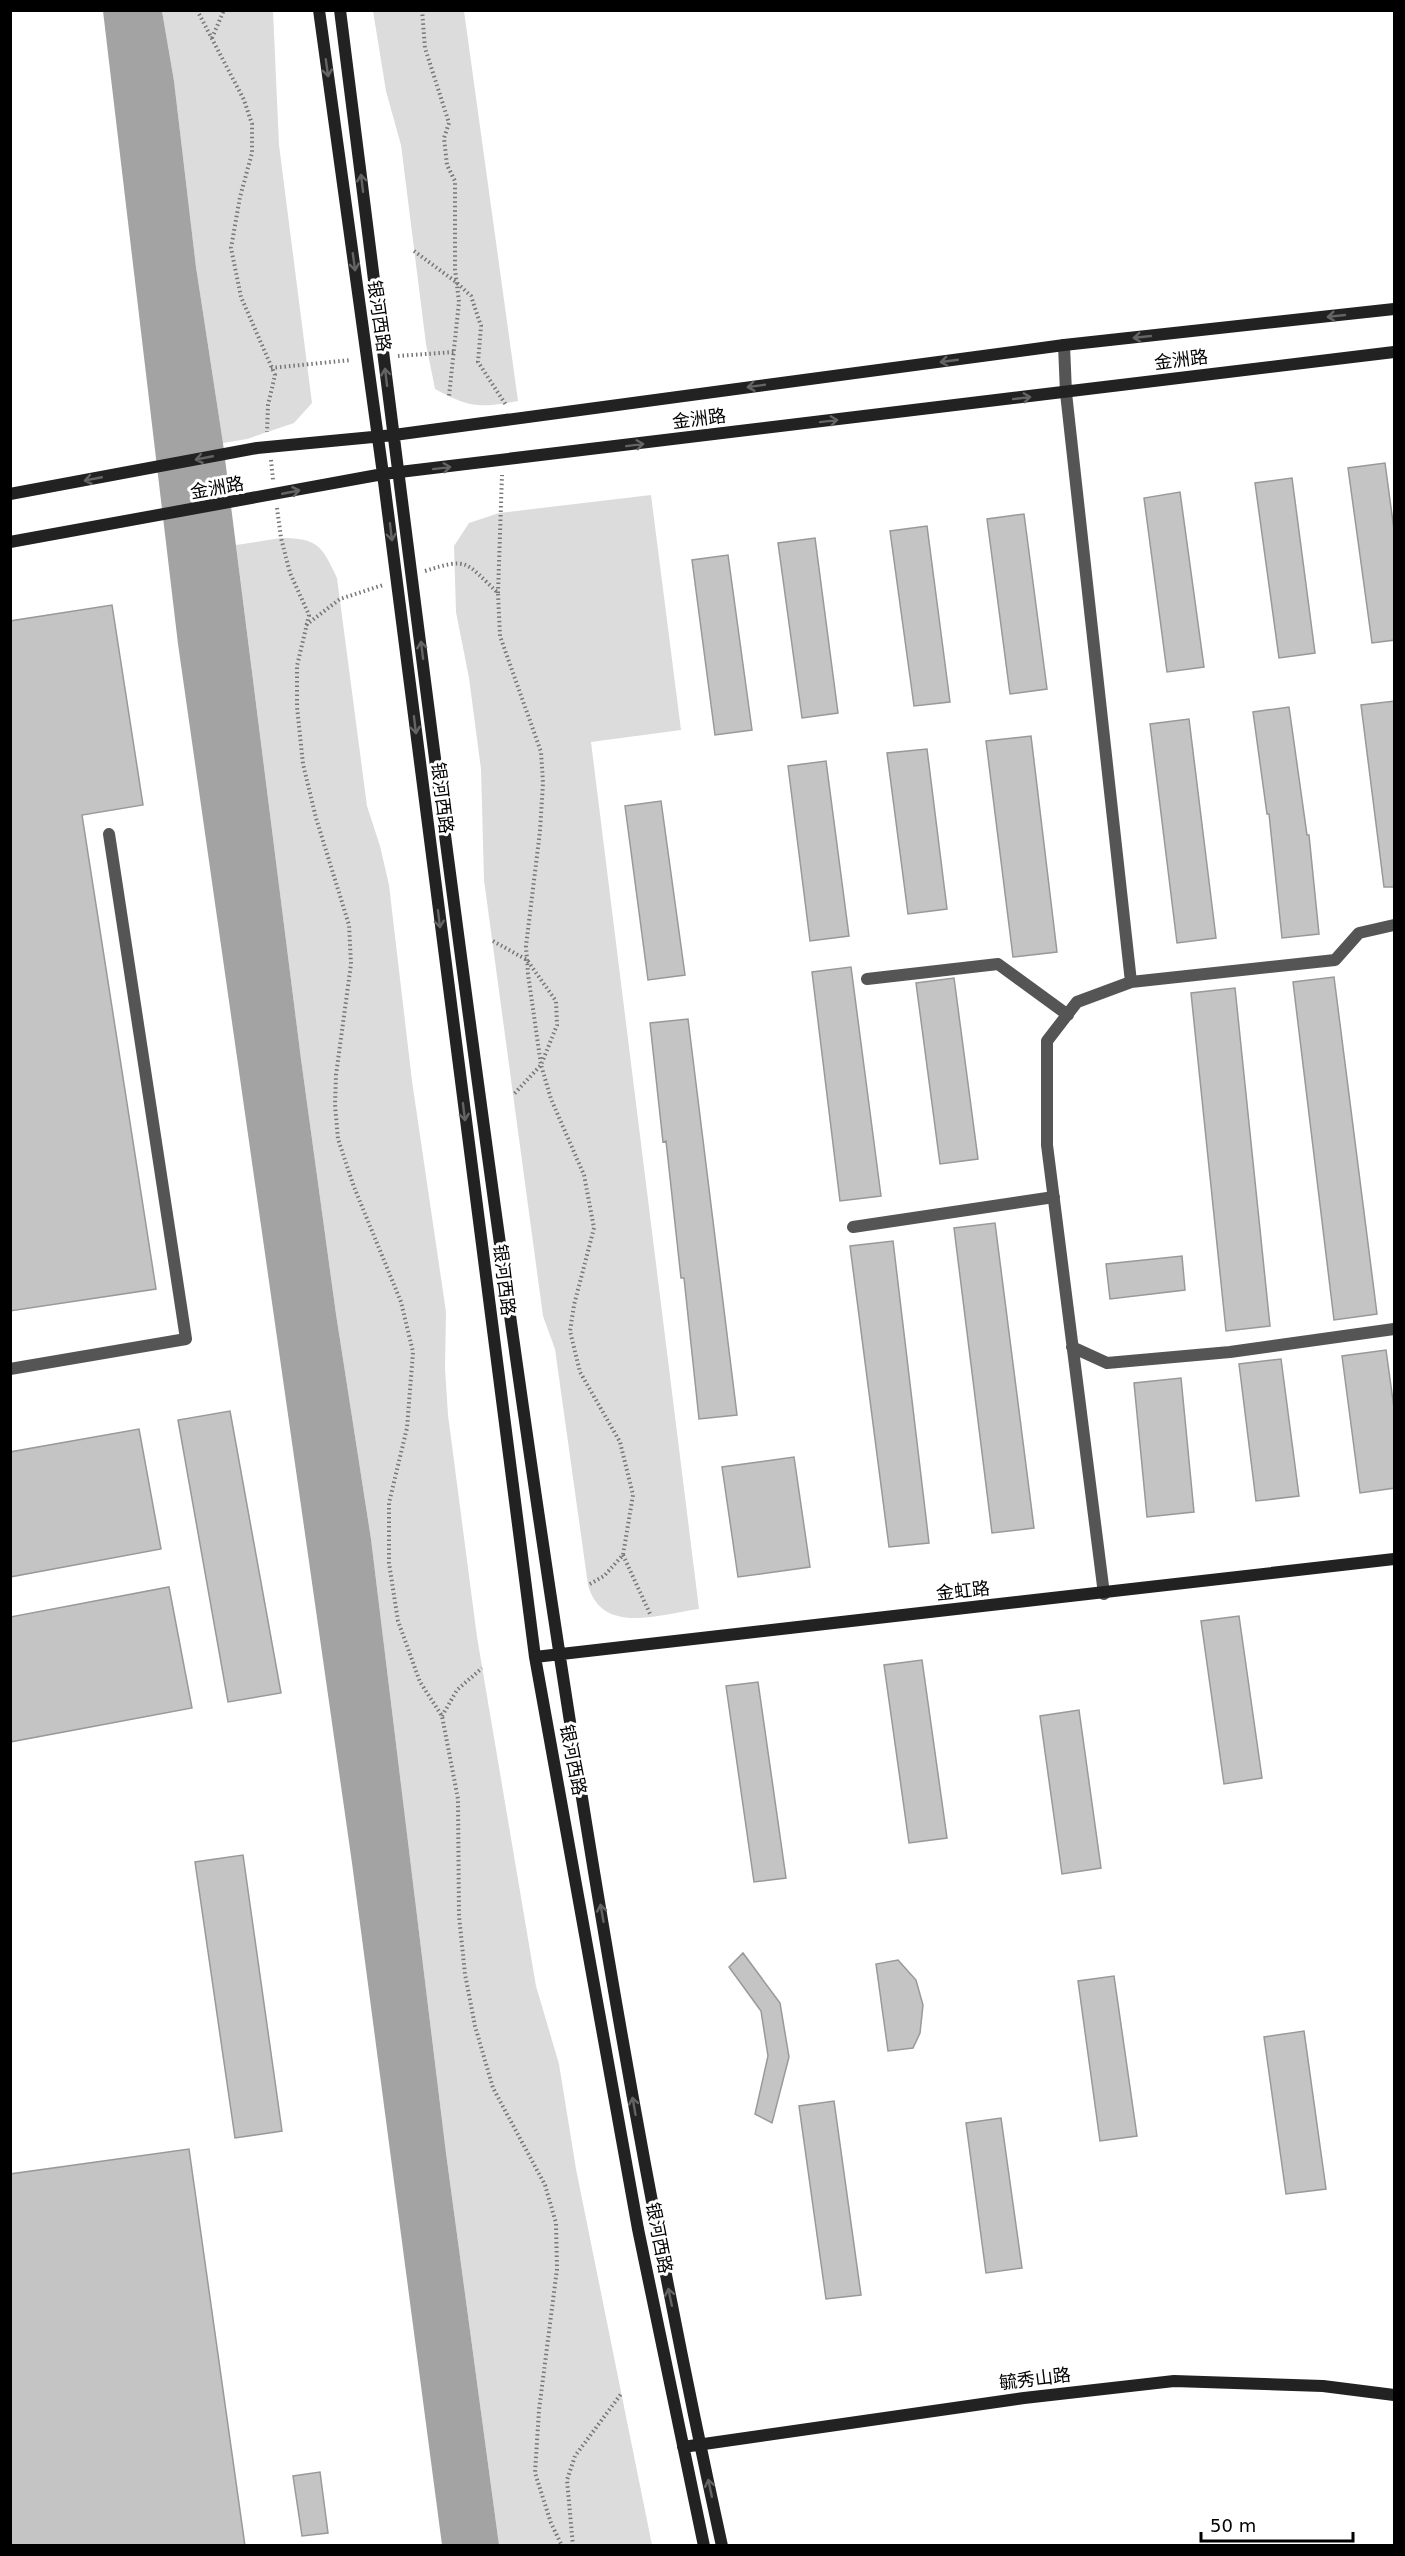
<svg xmlns="http://www.w3.org/2000/svg" width="1405" height="2556" font-family="'DejaVu Sans','Noto Sans SC',sans-serif">
<style>
.green{fill:#dcdcdc}
.water{fill:#a3a3a3}
.building{fill:#c4c4c4;stroke:#999;stroke-width:1.5}
.lines{fill:none;stroke-linecap:round;stroke-linejoin:round}
.path{stroke:#777;stroke-width:4;stroke-dasharray:1.5 3;stroke-linecap:butt}
.lane{stroke:#555;stroke-width:12}
.secondary{stroke:#222;stroke-width:12}
.oneway{stroke:#646464}
.labels{text-anchor:middle;stroke-width:6;stroke-linejoin:round;paint-order:stroke}
.street-label{font-size:18px;fill:#000;stroke:#fff}
</style>
<rect width="100%" height="100%" fill="#fff"/>
<path class="green" d="M162 11H273L279 145 312 403 294 423 247 439 223 443 196 267 174 81Z
M373 11H464L518 401C480 408 469 408 435 389L426 344 401 145 386 91Z
M651 495 681 730 591 742 699 1609C660 1614 602 1636 588 1585L555 1349 543 1316 484 880 481 769 469 678 456 612 454 546 469 523 499 513Z
M281 538C318 538 322 546 337 578L367 806 380 846 389 885 412 1081 446 1312 445 1368 448 1415 477 1637 536 1986 559 2064 576 2169 652 2545H499L446 2153 371 1539 336 1314 301 1059 236 545Z"/>
<path class="water" d="M103 11H162L174 81 196 267 223 443 301 1059 336 1314 371 1539 446 2153 499 2545H442L352 1863 178 644Z"/>
<path class="building" d="M1385 463 1395 537V640L1372 643 1348 468Z
M1292 478 1315 653 1279 658 1255 483Z
M1180 492 1204 667 1167 672 1144 498Z
M1024 514 1047 689 1010 694 987 519Z
M927 526 950 702 914 706 890 531Z
M815 538 838 713 802 718 778 543Z
M728 555 752 730 715 735 692 560Z
M112 605 143 805 82 815 156 1289 10 1311V621Z
M1395 701V887H1384L1361 705Z
M1289 707 1307 835H1309L1319 934 1282 938 1269 814H1267L1253 712Z
M1189 719 1216 938 1177 943 1150 724Z
M1031 736 1057 952 1013 957 986 741Z
M927 749 947 909 908 914 887 753Z
M826 761 849 936 810 941 788 766Z
M661 801 685 975 648 980 625 806Z
M851 967 881 1196 840 1201 812 972Z
M1334 977 1377 1314 1334 1320 1293 982Z
M954 978 978 1159 940 1164 916 983Z
M1235 988 1270 1326 1226 1331 1191 993Z
M688 1019 737 1415 699 1419 684 1278H681L666 1141 663 1142 650 1023Z
M995 1223 1034 1528 992 1533 954 1228Z
M893 1241 929 1543 889 1547 850 1246Z
M1182 1256 1185 1290 1110 1299 1106 1264Z
M1386 1350 1395 1415V1488L1360 1493 1342 1356Z
M1281 1359 1299 1496 1256 1501 1239 1364Z
M1181 1378 1194 1512 1147 1517 1134 1383Z
M230 1411 281 1693 228 1702 178 1420Z
M139 1429 161 1549 10 1577V1452Z
M794 1457 810 1567 738 1577 722 1467Z
M169 1587 192 1708 10 1742V1617Z
M1239 1616 1262 1778 1224 1784 1201 1621Z
M922 1660 947 1838 909 1843 884 1665Z
M758 1682 786 1878 754 1882 726 1686Z
M1079 1710 1101 1868 1062 1874 1040 1716Z
M243 1855 282 2131 235 2138 195 1862Z
M743 1953 780 2003 789 2057 772 2123 755 2114 768 2056 761 2011 729 1967Z
M898 1960 916 1980 923 2005 920 2033 913 2048 888 2051 876 1964Z
M1114 1976 1137 2136 1100 2141 1078 1981Z
M1304 2031 1326 2189 1286 2194 1264 2037Z
M834 2101 861 2295 826 2299 799 2106Z
M1001 2118 1022 2268 986 2273 966 2123Z
M189 2149 245 2546H10V2174Z
M320 2472 328 2533 302 2536 293 2476Z"/>
<g class="lines">
<path class="path" d="M197 10 244 100 252 124V153L240 197 231 248 241 297 275 375 268 405 267 432
M422 10 425 48 449 123 444 138 447 165 455 181V269L459 302 449 396
M212 38 224 10
M414 251 456 282 471 296 481 326 478 362 506 405
M398 356 454 352
M271 368 351 360
M271 460 273 480
M277 508 281 538 290 573 309 615 297 666V707L303 764 316 818 349 925 351 964 336 1075 335 1105 338 1139 354 1187 401 1302 413 1352 407 1428 389 1503V1563L398 1621 420 1682 442 1716 458 1799 459 1916 465 1974 475 2026 493 2088 545 2185 556 2223 557 2269 539 2410 535 2473 551 2523 562 2546
M425 571C469 557 465 562 498 593L500 636 541 752 543 783 540 831 526 946 528 974 541 1065 551 1099 584 1175 594 1228 574 1305 570 1331 580 1372 620 1442 633 1495 623 1555 604 1576 588 1585
M498 593 502 475
M306 625 340 599 383 585
M493 941 527 960 556 1001 557 1025 541 1065 514 1094
M623 1555 651 1616
M442 1716 457 1690 482 1668
M573 2546 567 2480 575 2456 621 2394"/>
<path class="lane" d="M1064 345 1066 393 1131 982 1077 1002 1047 1041V1145L1104 1594
M867 979 998 964 1068 1015
M1131 982 1335 960 1359 933 1394 925
M853 1227 1054 1197
M1072 1347 1107 1363 1230 1352 1394 1329
M10 1369 186 1339 109 834"/>
<path class="secondary" d="M319 10 383 474 535 1657 638 2229 704 2546
M340 10C397 462 453 914 517 1365 573 1760 636 2155 722 2546
M10 494 257 448 394 435 1064 345 1394 309
M10 542 383 474 1394 352
M535 1657 1394 1559
M683 2447 1024 2398 1174 2381 1323 2386 1394 2395"/>
</g>
<defs><path id="oneway-shaft" d="M-6 0H5M1.5-3L5.5 0L1.5 3" fill="none" stroke-width="1.6" stroke-linecap="round" stroke-linejoin="round" transform="scale(1.5)"/></defs>
<g class="oneway">
<use href="#oneway-shaft" transform="translate(327 68) rotate(82)"/>
<use href="#oneway-shaft" transform="translate(362 183) rotate(-97)"/>
<use href="#oneway-shaft" transform="translate(354 262) rotate(82)"/>
<use href="#oneway-shaft" transform="translate(1336 316) rotate(174)"/>
<use href="#oneway-shaft" transform="translate(1142 337) rotate(174)"/>
<use href="#oneway-shaft" transform="translate(949 361) rotate(172)"/>
<use href="#oneway-shaft" transform="translate(386 377) rotate(-97)"/>
<use href="#oneway-shaft" transform="translate(756 386) rotate(172)"/>
<use href="#oneway-shaft" transform="translate(1022 398) rotate(-7)"/>
<use href="#oneway-shaft" transform="translate(829 421) rotate(-7)"/>
<use href="#oneway-shaft" transform="translate(635 445) rotate(-7)"/>
<use href="#oneway-shaft" transform="translate(204 458) rotate(169)"/>
<use href="#oneway-shaft" transform="translate(442 468) rotate(-7)"/>
<use href="#oneway-shaft" transform="translate(93 479) rotate(169)"/>
<use href="#oneway-shaft" transform="translate(291 492) rotate(-11)"/>
<use href="#oneway-shaft" transform="translate(391 532) rotate(83)"/>
<use href="#oneway-shaft" transform="translate(422 650) rotate(-97)"/>
<use href="#oneway-shaft" transform="translate(415 725) rotate(83)"/>
<use href="#oneway-shaft" transform="translate(439 919) rotate(83)"/>
<use href="#oneway-shaft" transform="translate(464 1112) rotate(83)"/>
<use href="#oneway-shaft" transform="translate(602 1913) rotate(-100)"/>
<use href="#oneway-shaft" transform="translate(634 2106) rotate(-100)"/>
<use href="#oneway-shaft" transform="translate(670 2297) rotate(-102)"/>
<use href="#oneway-shaft" transform="translate(710 2488) rotate(-102)"/>
</g>
<g class="labels">
<g class="street-label">
<text transform="translate(379 316) rotate(82)" y="6">银河西路</text>
<text transform="translate(1181 360) rotate(-7)" y="6">金洲路</text>
<text transform="translate(699 419) rotate(-7)" y="6">金洲路</text>
<text transform="translate(217 488) rotate(-10)" y="6">金洲路</text>
<text transform="translate(442 798) rotate(83)" y="6">银河西路</text>
<text transform="translate(504 1280) rotate(83)" y="6">银河西路</text>
<text transform="translate(963 1591) rotate(-6)" y="6">金虹路</text>
<text transform="translate(573 1760) rotate(79)" y="6">银河西路</text>
<text transform="translate(659 2238) rotate(79)" y="6">银河西路</text>
<text transform="translate(1035 2379) rotate(-7)" y="6">毓秀山路</text>
</g>
</g>
<rect width="1405" height="2556" fill="none" stroke="#000000" stroke-width="24"/>
<path d="M1201 2532v9h152v-9" fill="none" stroke="#000000" stroke-width="3"/>
<text x="1210" y="2532" font-size="18" fill="#000000" stroke="#ffffff" stroke-width="4.5" paint-order="stroke">50 m</text>
</svg>
